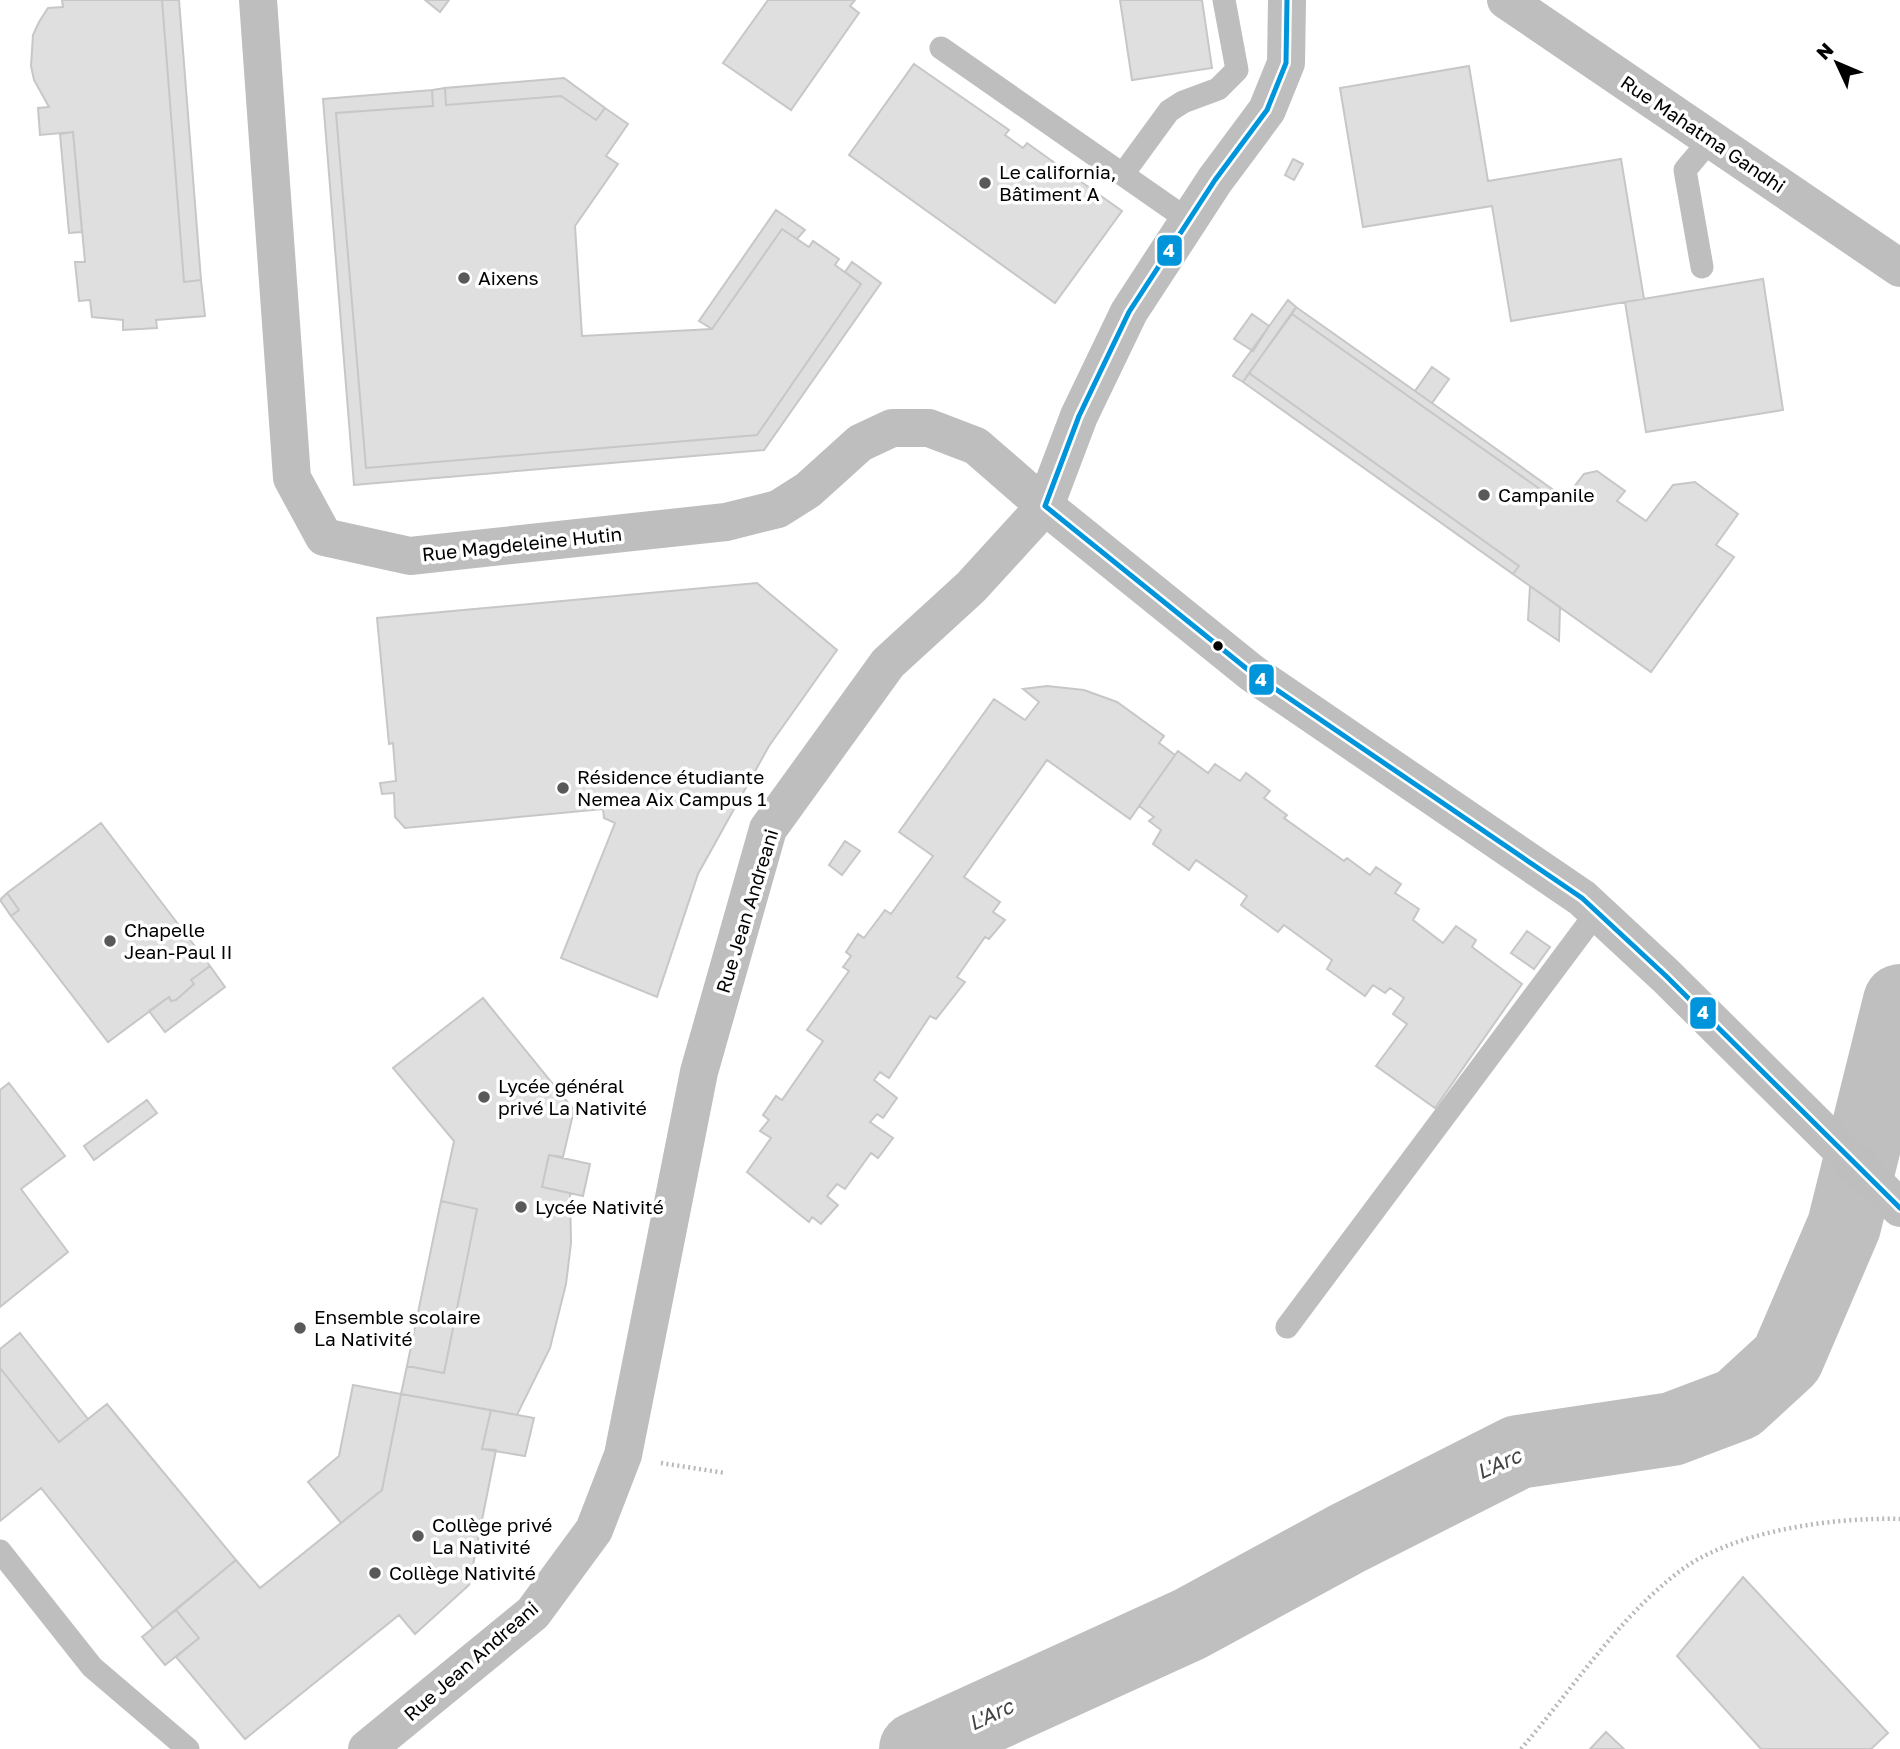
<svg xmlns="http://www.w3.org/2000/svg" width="1900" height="1749" font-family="'Golos Text',sans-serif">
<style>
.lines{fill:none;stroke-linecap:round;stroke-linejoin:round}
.river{stroke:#bfbfbf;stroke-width:74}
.building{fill:#dfdfdf;stroke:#c7c7c7;stroke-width:2}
.path{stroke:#b9b9b9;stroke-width:4.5;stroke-dasharray:2 3.5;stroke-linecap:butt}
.service{stroke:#bebebe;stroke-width:23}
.minor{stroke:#bebebe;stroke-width:38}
.tertiary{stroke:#bebebe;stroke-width:38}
.bus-1-casing{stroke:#fff;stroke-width:10}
.bus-1{stroke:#0095db;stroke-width:5}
.poi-dot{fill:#595959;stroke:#fff;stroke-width:2.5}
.bus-dot{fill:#000;stroke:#fff;stroke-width:2.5}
.labels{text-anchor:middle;stroke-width:7;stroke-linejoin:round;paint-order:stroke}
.street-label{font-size:19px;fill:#000;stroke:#fff}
.poi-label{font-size:19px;fill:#000;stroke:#fff;text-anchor:start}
.water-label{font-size:21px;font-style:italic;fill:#444;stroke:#fff}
.line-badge{stroke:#fff;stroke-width:2.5}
.badge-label{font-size:19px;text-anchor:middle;font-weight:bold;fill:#fff}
</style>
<rect width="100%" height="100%" fill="#fff"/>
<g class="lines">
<path class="river" d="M916 1749 1190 1624 1348 1538 1518 1452 1672 1429 1738 1404 1787 1359 1844 1226 1900 1001"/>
</g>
<path class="building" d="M62 0H162L184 282 201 280 205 316 156 320 157 328 123 330V320L92 317 90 300 79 301 75 262H85L73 132 40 135 38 108 49 107 34 80 31 66 33 35 39 22 48 8 63 7Z
M162 0H179L201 280 184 282Z
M425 0H449L440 12Z
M768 0H855L850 6 859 13 791 110 723 63Z
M1120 0H1202L1212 68 1132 80Z
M914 64 1009 130 1005 135 1023 148 1027 143 1122 211 1055 303 849 155Z
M1469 66 1488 181 1621 159 1644 299 1511 321 1492 206 1363 227 1340 88Z
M564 78 605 108 596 120 561 96 446 105 445 88Z
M445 88 446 105 561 96 596 120 605 108 628 124 606 156 618 164 575 226 582 336 712 329 782 229 809 247 813 241 839 259 835 265 861 284 757 435 366 468 336 113 433 106 432 90Z
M432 90 433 106 336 113 366 468 757 435 861 284 845 272 852 262 881 283 764 450 354 485 323 99Z
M73 132 82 232 69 233 60 134Z
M1293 159 1303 164 1294 180 1285 175Z
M776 210 805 230 797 239 782 229 712 329 699 321Z
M1763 279 1783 410 1646 432 1625 302Z
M1288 300 1296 307 1243 382 1233 376Z
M1296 307 1432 403 1566 499 1561 504 1292 314Z
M1252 314 1269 326 1253 351 1234 339Z
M1292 314 1561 504 1584 474 1597 471 1625 491 1617 501 1646 521 1673 485 1695 482 1738 514 1716 545 1734 557 1651 672 1513 574 1519 566 1249 373Z
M1432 367 1449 379 1432 403 1415 391Z
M1249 373 1519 566 1513 574 1243 382Z
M757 583 837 650 769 746 698 874 657 997 561 958 615 823 604 818 603 809 405 828 395 817 394 793 382 794 380 783 396 781 393 743 389 744 377 618Z
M1530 586 1560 607 1559 641 1528 620Z
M1047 686 1084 690 1117 702 1164 736 1159 743 1175 755 1130 819 1047 760 964 877 1000 902 993 912 1005 920 989 939 985 937 957 977 965 982 936 1019 930 1016 889 1078 880 1072 874 1080 897 1098 883 1118 877 1114 870 1122 893 1138 878 1158 871 1153 845 1189 837 1184 827 1196 838 1205 821 1224 812 1217 809 1222 747 1172 771 1138 760 1131 769 1120 763 1115 776 1096 782 1100 823 1041 807 1030 849 971 843 967 851 956 846 952 858 934 864 938 885 910 891 914 933 856 899 832 994 699 1025 720 1039 702 1023 689Z
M1178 751 1208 773 1215 764 1240 781 1246 773 1270 791 1264 798 1287 815 1284 818 1344 861 1347 858 1370 875 1376 867 1401 884 1395 893 1419 909 1413 920 1443 943 1456 926 1476 940 1472 947 1522 984 1435 1108 1376 1066 1407 1024 1393 1014 1404 998 1390 988 1385 993 1373 985 1365 996 1327 969 1332 960 1284 925 1278 932 1241 905 1247 896 1196 860 1189 870 1153 844 1161 830 1149 821 1154 817 1139 806Z
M101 823 210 966 191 980 194 984 176 1000 171 1001 169 997 108 1042 11 916 19 910 7 893Z
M845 841 860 851 842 875 829 865Z
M7 893 19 910 11 916 0 900Z
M1527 931 1550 947 1534 969 1511 953Z
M210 966 225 987 165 1032 149 1011 169 997 171 1001 176 1000 194 984 191 980Z
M483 998 574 1110 563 1157 549 1155 542 1187 570 1193 571 1243 566 1284 550 1348 517 1415 401 1394 407 1366 444 1373 477 1209 441 1201 454 1141 393 1068Z
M9 1083 65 1156 21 1189 68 1252 0 1307V1090Z
M147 1100 157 1113 94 1160 84 1146Z
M549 1155 590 1164 583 1196 542 1187Z
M441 1201 477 1209 444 1373 407 1366Z
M20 1333 88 1419 59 1442 0 1368V1349Z
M0 1368 59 1442 107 1404 236 1560 153 1628 41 1488 0 1521Z
M353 1385 401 1394 382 1490 341 1523 308 1482 339 1456Z
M401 1394 491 1410 482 1449 496 1450 469 1585 415 1634 399 1615 245 1739 176 1657 199 1638 176 1610 236 1560 260 1588 382 1490Z
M491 1410 534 1418 525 1456 482 1449Z
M1743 1577 1888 1733 1871 1749H1761L1677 1656Z
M176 1610 199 1638 165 1665 142 1637Z
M1606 1732 1624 1749H1590Z"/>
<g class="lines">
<path class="path" d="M661 1463 725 1473
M1521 1749C1571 1691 1615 1622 1676 1574 1729 1531 1833 1517 1900 1519"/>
<path class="service" d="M941 48 1188 220
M1123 174 1169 111 1183 102 1218 89 1237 70 1224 0
M1702 267 1685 170 1711 139
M1287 1327 1597 912
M0 1551 92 1667 188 1749"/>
<path class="minor" d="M258 0 292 478 324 537 410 556 726 522 778 509 808 490 860 443 892 428H929L976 446 1045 506 971 587 888 663 768 829 699 1072 623 1455 594 1530 533 1613 367 1749
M1506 0 1900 268"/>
<path class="tertiary" d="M1287 0 1286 63 1267 110 1215 180 1129 312 1079 416 1045 506 1252 673 1582 898 1666 976 1900 1208"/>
<defs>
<path id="bus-1" d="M1045 506 1252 673 1582 898 1666 976 1900 1208
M1045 506 1079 416 1129 312 1215 180 1267 110 1286 63 1287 0"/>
</defs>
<use href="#bus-1" class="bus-1-casing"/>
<use href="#bus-1" class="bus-1"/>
</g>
<g class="poi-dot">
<circle cx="985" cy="183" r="7"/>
<circle cx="464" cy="278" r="7"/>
<circle cx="1484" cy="495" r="7"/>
<circle cx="563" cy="788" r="7"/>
<circle cx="110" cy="941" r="7"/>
<circle cx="484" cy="1097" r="7"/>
<circle cx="521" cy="1207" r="7"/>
<circle cx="300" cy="1328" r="7"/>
<circle cx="418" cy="1536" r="7"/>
<circle cx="375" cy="1573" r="7"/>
</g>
<circle class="bus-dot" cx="1218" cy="646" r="6"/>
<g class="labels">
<g class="street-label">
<text transform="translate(1703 134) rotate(34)" y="7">Rue Mahatma Gandhi</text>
<text transform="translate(522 544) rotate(-6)" y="7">Rue Magdeleine Hutin</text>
<text transform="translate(747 911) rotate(-73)" y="7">Rue Jean Andreani</text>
<text transform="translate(471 1661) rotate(-41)" y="7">Rue Jean Andreani</text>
</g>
<g class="poi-label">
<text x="999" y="179">Le california,<tspan x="999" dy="22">Bâtiment A</tspan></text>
<text x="478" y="285">Aixens</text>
<text x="1498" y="502">Campanile</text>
<text x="577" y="784">Résidence étudiante<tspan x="577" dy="22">Nemea Aix Campus 1</tspan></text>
<text x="124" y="937">Chapelle<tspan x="124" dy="22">Jean-Paul II</tspan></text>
<text x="498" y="1093">Lycée général<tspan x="498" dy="22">privé La Nativité</tspan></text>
<text x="535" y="1214">Lycée Nativité</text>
<text x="314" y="1324">Ensemble scolaire<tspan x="314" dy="22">La Nativité</tspan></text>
<text x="432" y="1532">Collège privé<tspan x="432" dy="22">La Nativité</tspan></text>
<text x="389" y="1580">Collège Nativité</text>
</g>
<g class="water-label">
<text transform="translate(1499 1464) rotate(-24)" y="7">L'Arc</text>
<text transform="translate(991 1715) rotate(-25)" y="7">L'Arc</text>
</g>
</g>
<g class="line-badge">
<rect x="1156" y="234" width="27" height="33" rx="7" fill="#0095db"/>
<rect x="1248" y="663" width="27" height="33" rx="7" fill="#0095db"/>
<rect x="1689" y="996" width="28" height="34" rx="7" fill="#0095db"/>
</g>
<g class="badge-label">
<text x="1169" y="257">4</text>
<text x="1261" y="686">4</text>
<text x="1703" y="1019">4</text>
</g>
<g transform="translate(1837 63) rotate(314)" stroke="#ffffff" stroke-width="5" paint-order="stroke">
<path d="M0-5L12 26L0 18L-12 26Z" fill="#000000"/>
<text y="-10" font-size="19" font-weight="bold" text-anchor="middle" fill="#000000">N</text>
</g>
</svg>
